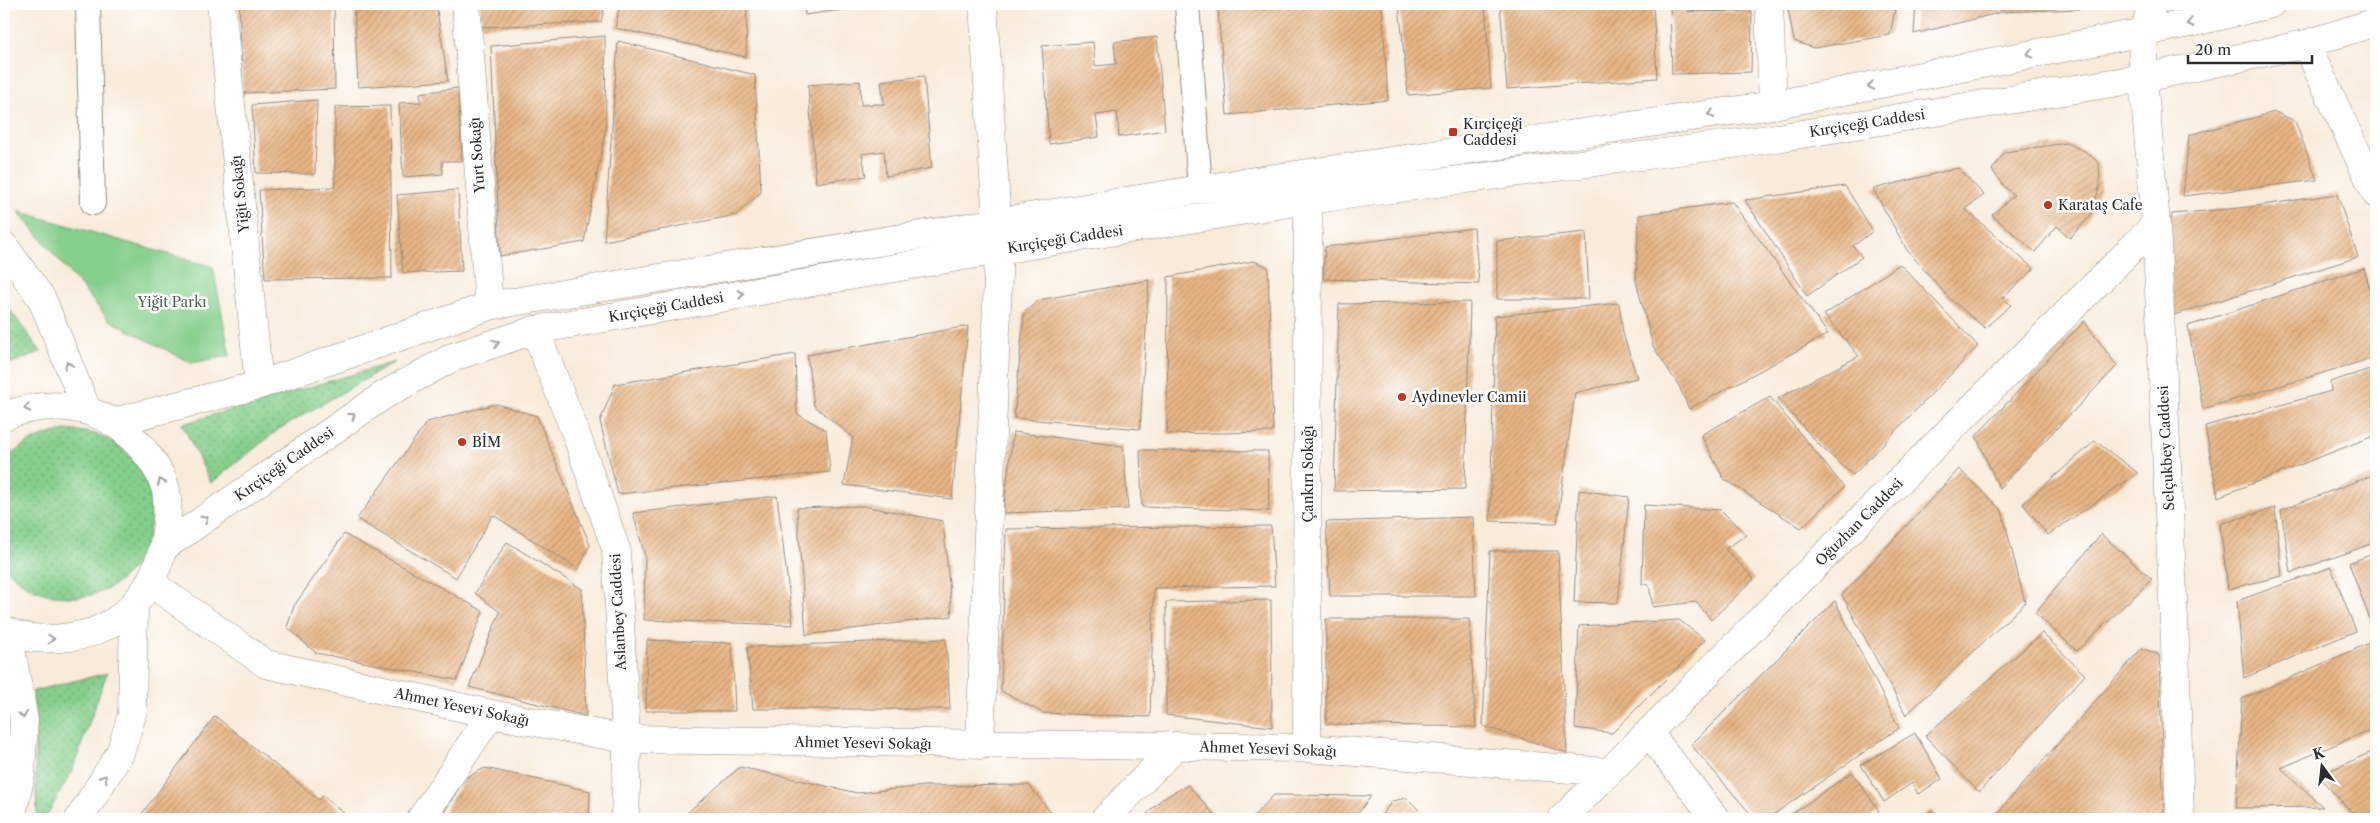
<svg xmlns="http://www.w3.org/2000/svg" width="2380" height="823" font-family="'Libre Caslon Text',serif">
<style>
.grass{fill:url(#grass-dots);stroke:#587d5c}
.green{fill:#86cf8c;stroke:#587d5c}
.building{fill:url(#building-hatch)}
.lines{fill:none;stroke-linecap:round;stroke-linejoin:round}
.lane-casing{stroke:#928b82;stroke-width:26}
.street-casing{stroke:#928b82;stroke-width:29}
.secondary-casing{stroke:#928b82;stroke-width:29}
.primary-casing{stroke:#928b82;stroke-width:29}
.lane{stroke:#fff;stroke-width:24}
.street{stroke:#fff;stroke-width:28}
.secondary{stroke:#fff;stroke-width:28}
.primary{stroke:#fff;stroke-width:28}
.oneway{stroke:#a0a0a0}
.poi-dot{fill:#c8321e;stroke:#fff;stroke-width:2}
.labels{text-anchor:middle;stroke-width:5;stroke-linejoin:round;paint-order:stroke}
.street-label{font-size:14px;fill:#2b2b2b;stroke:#fff}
.poi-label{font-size:14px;fill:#2b2b2b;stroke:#fff;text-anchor:start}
.park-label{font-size:14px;fill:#4b644d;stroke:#fff}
</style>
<defs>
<pattern id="grass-dots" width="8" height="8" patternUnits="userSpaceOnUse" patternTransform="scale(1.25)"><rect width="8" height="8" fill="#86cf8c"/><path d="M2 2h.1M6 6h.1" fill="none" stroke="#6ea873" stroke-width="1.8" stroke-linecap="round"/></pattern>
<pattern id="building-hatch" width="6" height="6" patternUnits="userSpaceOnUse" patternTransform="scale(1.25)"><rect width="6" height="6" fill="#e8b685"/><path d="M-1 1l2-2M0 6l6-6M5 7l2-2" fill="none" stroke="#bc946d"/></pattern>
</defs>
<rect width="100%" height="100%" fill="#fff"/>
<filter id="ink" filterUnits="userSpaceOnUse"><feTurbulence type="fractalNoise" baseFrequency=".02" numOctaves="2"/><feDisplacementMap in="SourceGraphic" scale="10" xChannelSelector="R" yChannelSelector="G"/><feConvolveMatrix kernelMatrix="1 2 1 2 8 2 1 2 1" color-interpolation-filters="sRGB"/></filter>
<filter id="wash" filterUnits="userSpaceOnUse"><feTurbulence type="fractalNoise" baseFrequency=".0096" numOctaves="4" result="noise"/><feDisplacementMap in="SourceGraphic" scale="20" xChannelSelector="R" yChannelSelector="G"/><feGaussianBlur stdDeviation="1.12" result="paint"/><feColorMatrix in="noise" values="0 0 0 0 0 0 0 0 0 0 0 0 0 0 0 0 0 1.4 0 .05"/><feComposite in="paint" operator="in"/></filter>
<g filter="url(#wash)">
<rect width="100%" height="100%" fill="#f8ebda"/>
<path class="grass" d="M4 302 41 352 4 366Z
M395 362 279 429 211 483 182 424Z
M65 430C73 431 83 431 91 433 190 461 158 612 58 596 35 593 19 583 4 566V463C20 443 40 436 65 430Z
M107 673 72 771 45 819H37L33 691Z"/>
<path class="green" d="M18 211 213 267 230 356 191 363 109 320Z"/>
<g id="blocks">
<path class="building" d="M239 4H334L335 89 243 93Z
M354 4H436L448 81 358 87Z
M480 4H605L601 22 481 27Z
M620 4H747L746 57 615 28Z
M804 4H854L855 8 805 15Z
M1280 4H1382L1388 100 1227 115 1218 10Z
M1399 4H1485L1491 88 1408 95Z
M1500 4H1653L1657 78 1507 89Z
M1670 4H1740V10L1687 11 1752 12 1751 72 1672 74Z
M1787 4H1896L1890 35 1814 48 1794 41Z
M1916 4H2079V9L2002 12 1914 34Z
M605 36 606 127 584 242 500 256 491 46Z
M1157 37 1165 130 1119 137 1117 112 1096 115 1099 137 1049 144 1042 46 1093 42 1095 66 1116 64 1114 42Z
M618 41 755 75 761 192 736 215 604 241Z
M924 76 932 168 886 176 884 151 862 154 866 176 816 183 808 85 860 81 861 105 884 104 881 81Z
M458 88 462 161H442L443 174 403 177 399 103 421 102 420 93Z
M317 100 315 174 256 173 252 105Z
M390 106 392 278 265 279 259 190 335 187V107Z
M2275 112 2295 121 2317 180 2183 196 2189 135Z
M2066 143 2085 151 2099 163 2100 186 2090 216 2070 238 2057 226 2035 252 1992 215 2014 195 2005 187 1992 170 2005 152Z
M1958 168 1984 195 1965 209 2034 269 2002 298 2011 305 1985 328 1949 298 1907 250 1873 189Z
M1845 186 1873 231 1853 246 1862 257 1807 296 1745 200Z
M458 190 462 271 403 273 397 195Z
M2337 194 2358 257 2174 315 2167 234 2172 214 2249 207Z
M1732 202 1828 334 1689 409 1679 386 1653 346 1636 281 1639 215Z
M1474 228 1479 284 1323 279 1325 247Z
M1586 232 1589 299H1497V241Z
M1254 261 1268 267 1273 432 1167 434 1168 277Z
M1900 264 1978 346 1853 475 1820 446 1778 398 1859 356 1824 315Z
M2364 268 2376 311V357L2203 409 2188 326Z
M1149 280 1140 429 1014 418 1024 313 1039 300Z
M1470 302 1465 489 1334 491 1339 304Z
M1619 303 1623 333 1637 378 1575 393 1557 523 1490 521 1495 316Z
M2084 321 2117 366 1999 488 1976 436Z
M968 326 952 499 844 485 853 437 814 406 807 355Z
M795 354 797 414 826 430 830 472 618 494 600 421 615 384Z
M2376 367V435L2218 497 2205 426 2331 391 2330 382Z
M1770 397 1844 487 1801 528 1724 479 1701 435Z
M496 404 537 416 590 545 578 569 493 515 456 578 357 519 427 422Z
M1013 432 1123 446 1128 509 1003 513Z
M2095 441 2138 473 2048 535 2023 504Z
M1140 450 1268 451 1269 511 1142 507Z
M1959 469 2002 511 2025 603 1906 715 1842 595Z
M2376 474V542L2291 573 2281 510Z
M1579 490 1629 497 1618 603 1574 602Z
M777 496 793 625 644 620 645 556 633 513Z
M1644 505 1721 510 1746 535 1725 549 1754 579 1711 620 1696 602 1653 607 1649 585 1642 584Z
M863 506 943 521 952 616 806 635 797 508Z
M2275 508 2282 576 2228 589 2220 524Z
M1473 517 1476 596H1330L1326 522Z
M1271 526 1275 586 1154 588 1150 717 1043 713 1001 691 1006 529Z
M344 534 483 611 457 680 316 653 287 627 294 606Z
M2101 534 2152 579 2077 651 2035 613Z
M507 542 582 589 586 716 469 687 500 612 475 593Z
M1490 551H1558L1567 753 1483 726Z
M2376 553V623L2372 625 2349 563Z
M2331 567 2356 631 2244 678 2237 601Z
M1271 600 1272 727 1166 715V602Z
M1835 601 1899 728 1767 819H1755L1691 745Z
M1326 619H1469L1476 727 1326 724Z
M1679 620 1705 640 1612 733 1575 728 1579 626Z
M2042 633 2085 675 1979 792 1925 736Z
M946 639 950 709H753L747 647Z
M647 640 732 643 735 711H646Z
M2376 640V727L2281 768 2323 807 2236 808 2242 699Z
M2142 648 2159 655 2164 819H1992Z
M215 716 319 800 323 796 351 819H138Z
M1915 733 1942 779 1918 794 1912 783 1884 802 1861 765Z
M2376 750V819H2358L2318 776Z
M740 767 857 793 925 786 1029 785 1056 819H680Z
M485 768 590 791 589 819H440L465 778Z
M1852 772 1879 811 1868 819H1795L1792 814Z
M1188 785 1218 819H1142L1163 798Z
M1274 795 1371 796 1354 819H1251Z
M1407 798 1428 819H1379L1392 801Z
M1931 810 1938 819H1918Z"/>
</g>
</g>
<g filter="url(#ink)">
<use href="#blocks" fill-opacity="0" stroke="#928b82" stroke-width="1"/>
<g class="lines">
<defs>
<path id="lane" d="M88 4 93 203
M1187 4 1200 189"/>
<path id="street" d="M221 4 259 385
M466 4 489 306
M983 4 997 222
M1769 4 1773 105
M2153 4 2143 32V78L2156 224 2175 643 2180 819
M2306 44 2376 194
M535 330 576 434 616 549 627 753 625 819
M151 583 266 664 491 714 626 739 1307 748 1608 772
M1649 733 1716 819
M980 745 999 250
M1307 748 1308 200
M421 819 491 714
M1105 819 1176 746
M1562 819 2156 224"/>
<path id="secondary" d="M113 422 259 385 489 306 1200 189 1773 105 2195 22 2271 4
M164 547 384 395 453 357 535 330 999 250 1308 200 1777 138 2143 78 2306 44 2376 22
M8 632 24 720 21 774 11 819
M79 819 120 753 132 715 134 606"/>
<path id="primary" d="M4 246 42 299 87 410
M4 416C57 396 110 406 146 453 155 464 166 482 167 497 172 561 139 629 70 637 49 640 24 640 4 630"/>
</defs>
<use href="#lane" class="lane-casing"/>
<use href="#street" class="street-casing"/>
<use href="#secondary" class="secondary-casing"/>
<use href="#primary" class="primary-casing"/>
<use href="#lane" class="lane"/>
<use href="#street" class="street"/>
<use href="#secondary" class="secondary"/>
<use href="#primary" class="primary"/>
</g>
<defs><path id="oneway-chevron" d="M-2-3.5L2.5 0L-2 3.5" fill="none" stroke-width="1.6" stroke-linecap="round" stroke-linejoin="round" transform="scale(1.25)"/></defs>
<g class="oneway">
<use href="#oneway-chevron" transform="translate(2190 23) rotate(168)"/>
<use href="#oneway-chevron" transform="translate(2030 54) rotate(169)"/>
<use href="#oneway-chevron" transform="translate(1871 86) rotate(169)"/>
<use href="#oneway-chevron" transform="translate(1711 114) rotate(172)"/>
<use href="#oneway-chevron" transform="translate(741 294) rotate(-10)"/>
<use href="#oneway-chevron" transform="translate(496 343) rotate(-19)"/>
<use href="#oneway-chevron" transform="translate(68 365) rotate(-112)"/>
<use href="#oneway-chevron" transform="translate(27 408) rotate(168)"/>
<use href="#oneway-chevron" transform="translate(352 416) rotate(-35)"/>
<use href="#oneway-chevron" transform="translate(161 482) rotate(-112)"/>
<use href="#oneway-chevron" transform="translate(205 519) rotate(-35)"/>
<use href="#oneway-chevron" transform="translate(51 639) rotate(-2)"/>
<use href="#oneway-chevron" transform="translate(23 715) rotate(82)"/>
<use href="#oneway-chevron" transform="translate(104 778) rotate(-58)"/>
</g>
</g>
<g class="poi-dot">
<rect x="1448" y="127" width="10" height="10" rx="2.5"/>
<circle cx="2048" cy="205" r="5"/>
<circle cx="1402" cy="397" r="5"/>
<circle cx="462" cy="442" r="5"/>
</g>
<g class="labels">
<g class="street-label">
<text transform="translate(1867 123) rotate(-9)" y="5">Kırçiçeği Caddesi</text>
<text transform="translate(477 155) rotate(-94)" y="5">Yurt Sokağı</text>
<text transform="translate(240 194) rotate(-96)" y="5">Yiğit Sokağı</text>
<text transform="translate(1065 239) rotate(-9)" y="5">Kırçiçeği Caddesi</text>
<text transform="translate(666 307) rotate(-10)" y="5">Kırçiçeği Caddesi</text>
<text transform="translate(2166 448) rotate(-93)" y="5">Selçukbey Caddesi</text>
<text transform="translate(284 464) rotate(-35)" y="5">Kırçiçeği Caddesi</text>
<text transform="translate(1308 474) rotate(-90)" y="5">Çankırı Sokağı</text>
<text transform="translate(1859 522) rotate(-45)" y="5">Oğuzhan Caddesi</text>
<text transform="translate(618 612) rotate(-93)" y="5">Aslanbey Caddesi</text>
<text transform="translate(462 707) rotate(12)" y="5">Ahmet Yesevi Sokağı</text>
<text transform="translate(863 743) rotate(1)" y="5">Ahmet Yesevi Sokağı</text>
<text transform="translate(1268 749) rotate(2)" y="5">Ahmet Yesevi Sokağı</text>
</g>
<g class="poi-label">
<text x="1463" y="129">Kırçiçeği<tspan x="1463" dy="16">Caddesi</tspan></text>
<text x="2058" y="210">Karataş Cafe</text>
<text x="1412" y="402">Aydınevler Camii</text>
<text x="472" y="447">BİM</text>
</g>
<g class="park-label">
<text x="172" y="307">Yiğit Parkı</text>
</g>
</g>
<rect width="2380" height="823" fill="none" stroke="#fff" stroke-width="20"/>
<g transform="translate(2322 766) rotate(345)" stroke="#ffffff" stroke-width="4" paint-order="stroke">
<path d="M0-4L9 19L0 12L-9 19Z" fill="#2b2b2b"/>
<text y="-8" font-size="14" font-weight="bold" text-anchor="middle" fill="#2b2b2b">K</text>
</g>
<path d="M2188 55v8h124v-8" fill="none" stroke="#2b2b2b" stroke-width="2.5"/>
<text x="2195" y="55" font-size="15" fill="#2b2b2b" stroke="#ffffff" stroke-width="4" paint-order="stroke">20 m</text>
</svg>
